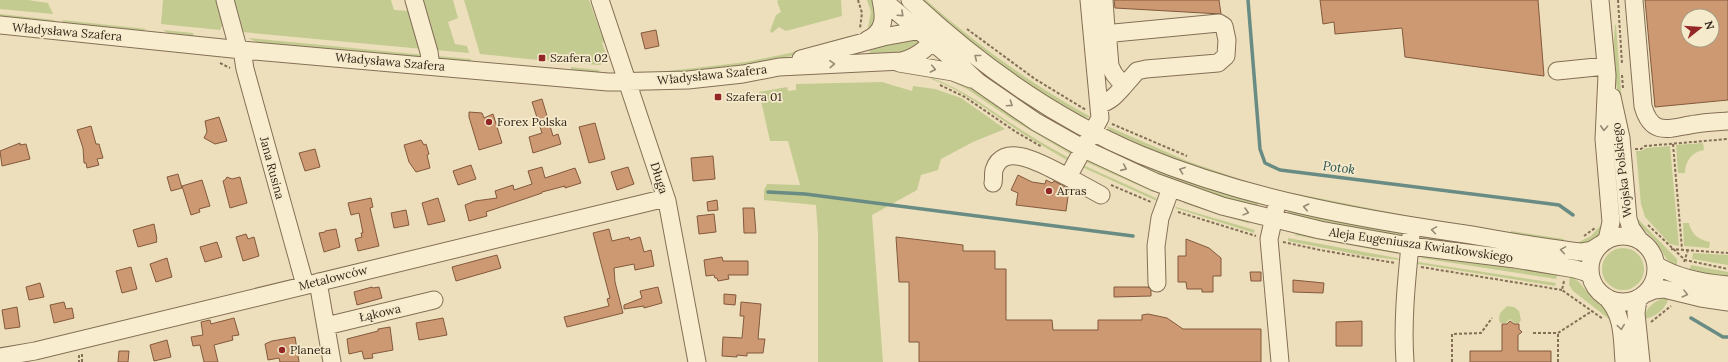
<svg xmlns="http://www.w3.org/2000/svg" width="1728" height="362" font-family="Lora,serif">
<style>
.green{fill:#c3cb91}
.lines{fill:none;stroke-linecap:round;stroke-linejoin:round}
.stream{stroke:#688b83;stroke-width:3.5}
.building{fill:#cc9972;stroke:#83593c;fill-rule:evenodd}
.minor-casing{stroke:#846f56;stroke-width:19}
.path{stroke:#846f56;stroke-width:2;stroke-dasharray:3 2;stroke-linecap:butt}
.minor{stroke:#f8edcf;stroke-width:17}
.oneway{stroke:#968a75}
.poi-dot{fill:#932726;stroke:#f5eacb;stroke-width:1.5}
.labels{text-anchor:middle;stroke-width:3.5;stroke-linejoin:round;paint-order:stroke}
.street-label{font-size:12px;fill:#34271b;stroke:#f5eacb}
.poi-label{font-size:12px;fill:#34271b;stroke:#f5eacb;text-anchor:start}
.water-label{font-size:13px;font-style:italic;fill:#2a5452;stroke:#f5eacb}
</style>
<rect width="100%" height="100%" fill="#eddfbc"/>
<path class="green" d="M0 0H28L48 3 53 14 0 9Z
M163 0H221C223 11 226 20 220 30L161 24Z
M234 0H391L394 10 409 11 423 49 242 32Z
M421 0H453L458 18 448 22 455 44 467 46 469 53 436 50Z
M464 0H589L602 36H604L606 41 602 43C605 51 611 64 598 65L547 60V57L538 56V60L480 54Z
M779 0H841L842 16 786 31 779 27 772 33 770 31 776 15 781 12 777 1Z
M867 0H873L875 3 876 21 867 32 871 12Z
M920 0H926C977 45 1031 84 1091 117L1084 118 1070 111 993 62Z
M0 14 55 20 50 23 0 18Z
M62 20 147 29 138 32 65 24Z
M1615 25H1616L1622 104 1626 131 1612 65Z
M163 30 193 33 194 37 171 35Z
M913 35 920 42 914 53 870 56 869 46Z
M849 36 850 39 770 62 704 71 651 73 746 62 790 53Z
M248 38 425 55 422 58 259 43Z
M438 56 471 59 470 63 439 60Z
M571 67 599 70 600 73 592 74 571 69Z
M932 78C965 90 993 112 1023 131 1038 141 1055 150 1071 159L1070 162C1048 149 1025 136 1004 121 980 105 959 89 931 79Z
M944 78 963 82 1071 151 1072 155 1013 120 967 89Z
M882 82 912 91 913 86 935 89 961 98 1005 129 973 142 941 159 938 170 921 175 917 190 872 215 883 362H818V233L816 205 764 200V190L767 184 800 185 788 141H770L759 92 787 87 788 91 796 90V84Z
M1018 100 1044 111 1072 129V132L1068 133Z
M1107 126 1187 161 1263 187 1414 217V220L1328 205 1191 167 1110 132Z
M1097 143 1258 202V206L1255 208 1160 177 1096 146Z
M1703 143 1704 150C1692 152 1685 161 1685 173H1678L1676 145Z
M1670 146 1679 246 1670 244 1645 217 1641 204 1636 151H1641L1646 148Z
M1090 160 1151 189 1153 192 1086 162Z
M1083 165 1156 198 1157 201 1082 167Z
M1183 203 1197 204 1246 220 1250 224Z
M1176 207 1255 230 1254 233 1175 208Z
M1290 210 1402 232V236L1359 231 1287 214Z
M1635 216 1677 259V268C1663 259 1665 253 1655 241 1647 231 1641 230 1635 216Z
M1683 223H1689C1691 234 1699 240 1710 242L1709 248 1684 246Z
M1602 224C1601 237 1588 245 1575 244L1591 236Z
M1511 231 1564 239 1563 243 1511 235Z
M1298 233 1396 252 1398 254 1294 235Z
M1421 235 1560 256 1420 239Z
M1288 238 1397 258 1400 260 1365 256 1288 241Z
M1602 269a21 21 0 1 1 42 0a21 21 0 1 1-42 0Z
M1693 253 1728 255V265L1692 259Z
M1425 256 1558 273 1556 279 1420 258Z
M1418 262 1556 283 1555 286 1418 264Z
M1691 265 1728 272V278L1689 271Z
M1570 275 1579 282 1593 299 1606 309 1613 322 1573 291 1569 285Z
M1669 297C1666 309 1656 317 1644 319 1645 307 1658 298 1669 297Z
M1507 306 1514 307 1519 311 1521 320 1519 323H1514L1510 319 1506 323H1500L1499 319 1500 313Z"/>
<g class="lines">
<path class="stream" d="M1248 0 1260 149 1265 163 1280 170 1559 205 1573 215
M768 192 805 194 1133 236
M1691 318 1723 337H1728"/>
</g>
<path class="building" d="M1114 0H1219L1221 14 1115 8Z
M1320 0H1538L1544 76 1405 57 1402 28 1335 34 1334 22 1323 24Z
M1645 0H1728V100L1655 107ZM1688 16H1712V40H1688Z
M656 30 659 46 645 49 641 33Z
M542 99 553 136 558 134 561 144 533 153 529 137 542 133 532 102Z
M469 112 482 113 484 118 493 114 502 143 479 150 469 117Z
M219 117 227 141 215 144 204 138 207 132 205 121Z
M595 123 605 159 589 163 579 127Z
M91 126 96 144H99L103 158 97 159 99 165 87 168 86 163H84L83 148 77 130Z
M421 140 424 145 426 144 429 154 427 155 430 168 416 172 409 162 404 145Z
M20 143V145L26 144 30 159 2 166 0 151Z
M315 149 320 167 305 171 299 153Z
M713 156 715 179 693 181 691 158Z
M471 165 476 179 458 185 453 171Z
M542 167 545 178 575 168 581 183 565 188V186L542 192V193L486 212 487 216 469 221 465 205 475 201 497 198 495 191 513 185 514 190 532 184 528 171Z
M628 167 634 184 617 190 611 172Z
M178 174 182 188 171 191 167 177Z
M1018 175 1032 182 1045 184 1046 180 1052 183 1054 181 1069 189 1066 211 1016 205 1018 193 1011 190Z
M227 177 232 179 240 177 247 203 230 208 223 181 225 180Z
M202 180 210 206 199 209 200 212 191 215 182 186Z
M371 198 373 207 370 208 379 246 358 251 355 239 362 237 361 233H363L359 213 351 215 348 203Z
M438 198 445 221 428 225 422 203Z
M717 200 718 210 708 211 707 202Z
M743 208H754L756 233H744Z
M406 210 409 225 394 228 391 213Z
M714 214 716 232 699 234 697 216Z
M154 224 157 239 156 240 157 242 138 247 133 230Z
M336 229 340 247 324 252 319 233 325 232V231Z
M609 229 612 241 629 237 630 240 640 237 644 252 651 250 654 266 635 270 634 264 614 268 615 282 623 313 567 327 564 317 609 306 607 299 610 298 593 233Z
M246 234 248 239 254 237 259 256 243 261 236 237Z
M896 237 963 245V251H995V269H1006V320H1052L1053 330H1098V320H1142V315L1148 314 1167 318 1183 329H1261V362H919V342H909V282H899Z
M1186 239 1209 248 1221 258V276H1213V292H1202V289H1187L1186 282H1178V256H1186Z
M217 242 222 257 205 262 200 247Z
M497 255 501 268 456 281 452 267Z
M722 257 723 261H748V275H728L729 279 718 281 717 278H715L714 275 706 276 704 260Z
M167 258 172 277 156 282 150 264Z
M131 267 137 289 122 293 116 271Z
M1250 272H1261V281H1251Z
M1293 280 1324 283 1323 293 1293 292Z
M40 283 44 297 29 300 26 287Z
M372 287 373 288 379 287 382 298 357 305 354 292Z
M658 287 662 303 644 308V306L624 309V305L642 298 640 291Z
M1114 287H1148L1151 290V296L1114 297Z
M724 294 736 295 735 305 724 304Z
M64 302 66 309 72 308 74 318 54 323 50 305Z
M741 302 761 304 758 339H765L763 353H747V356L737 355V357L722 356 723 337 742 338 744 316H740Z
M17 307 20 327 5 329 2 310Z
M234 318 239 335 232 336 233 340 214 345 218 362H204L200 345 193 346 191 337 203 335 201 322 210 320 211 324Z
M443 318 447 335 419 340 416 323Z
M1362 321V346H1336V322Z
M1510 321 1514 324H1519V329L1522 332 1518 335V351H1551V362H1470V351H1502V324H1507Z
M390 327 393 350 372 354 373 358 364 359 362 351 349 354 347 339 378 331V329Z
M295 337 299 362H280L279 358 268 360 265 344 272 341Z
M167 340 171 357 154 361 150 345Z
M119 351H129L128 362H118Z"/>
<g class="lines">
<defs>
<path id="minor" d="M225 0 238 48
M414 0 429 52 431 66
M600 0 667 201 697 362
M883 0 962 67 978 82 1036 122 1084 149 1155 182 1222 206 1320 230 1410 246 1515 259 1575 269 1585 272 1590 275
M910 0C977 63 1056 119 1141 155 1245 198 1354 218 1465 234 1503 240 1542 248 1581 252L1592 250 1600 245
M1104 0 1106 29 1109 37
M1600 0 1607 75 1604 139 1611 222 1607 240
M1634 0 1643 106C1652 139 1672 127 1696 124 1707 122 1718 122 1728 121
M0 25 242 50 608 82 688 80 743 74 779 67 902 61C920 56 931 45 941 29
M867 40C885 32 885 17 881 0
M242 50 245 69 305 285
M801 59 883 37 927 29
M899 63 953 72 971 79
M1557 71 1606 66
M1612 97 1621 138 1628 219 1631 228 1638 238
M1099 105C1112 100 1115 96 1124 86L1137 71 1146 69 1218 63 1226 56 1227 40 1224 26 1219 23 1114 33 1109 37 1108 42 1110 66 1114 74 1124 86
M1068 177 1101 195
M993 183C994 179 993 174 994 170 1004 138 1050 169 1068 177L1100 118 1089 0
M1276 208 1269 239 1280 362
M1590 269a33 33 0 1 1 66 0a33 33 0 1 1-66 0Z
M1656 265C1677 278 1704 283 1728 285
M318 282 332 362
M1157 283 1156 246 1160 218 1171 188
M1647 293 1654 290 1664 289 1701 298 1728 302
M1606 297C1624 315 1622 338 1624 362
M1638 299 1636 313 1641 362
M326 326 434 300
M0 357 35 351 666 198
M1405 362C1402 319 1407 277 1411 235"/>
</defs>
<use href="#minor" class="minor-casing"/>
<path class="path" d="M858 0 862 13 860 28
M1618 0 1622 64
M967 29 1035 79 1086 110
M220 63 230 68
M1622 75 1623 88
M940 85 965 97 1016 132 1042 147
M1112 124 1187 156
M1673 144 1682 249
M1635 149H1641L1645 146 1728 139
M1111 185 1151 202
M1178 212 1256 236
M1648 225 1685 260 1728 269
M1584 236 1595 228
M1283 242 1320 250 1395 263
M1671 249 1728 253
M1684 262 1688 250
M1421 267 1562 290
M1564 281 1562 290 1603 319
M1651 322 1671 306
M1533 333H1558L1592 311
M82 354V362
M79 355V362
M1452 362V334L1481 333 1492 318
M1558 362V333"/>
<use href="#minor" class="minor"/>
</g>
<defs><path id="oneway-chevron" d="M-2-3.5L2.5 0L-2 3.5" fill="none" stroke-width="1.6" stroke-linecap="round" stroke-linejoin="round"/></defs>
<g class="oneway">
<use href="#oneway-chevron" transform="translate(901 14) rotate(42)"/>
<use href="#oneway-chevron" transform="translate(977 57) rotate(-142)"/>
<use href="#oneway-chevron" transform="translate(832 64) rotate(-3)"/>
<use href="#oneway-chevron" transform="translate(933 69) rotate(11)"/>
<use href="#oneway-chevron" transform="translate(1010 104) rotate(34)"/>
<use href="#oneway-chevron" transform="translate(1604 128) rotate(93)"/>
<use href="#oneway-chevron" transform="translate(1124 168) rotate(24)"/>
<use href="#oneway-chevron" transform="translate(1182 170) rotate(-160)"/>
<use href="#oneway-chevron" transform="translate(1306 207) rotate(-167)"/>
<use href="#oneway-chevron" transform="translate(1246 212) rotate(15)"/>
<use href="#oneway-chevron" transform="translate(1434 230) rotate(-171)"/>
<use href="#oneway-chevron" transform="translate(1563 250) rotate(-171)"/>
<use href="#oneway-chevron" transform="translate(1685 294) rotate(14)"/>
<use href="#oneway-chevron" transform="translate(1621 327) rotate(82)"/>
</g>
<g class="poi-dot">
<rect x="538" y="54" width="8" height="8" rx="2"/>
<rect x="714" y="93" width="8" height="8" rx="2"/>
<circle cx="489" cy="122" r="4"/>
<circle cx="1049" cy="191" r="4"/>
<circle cx="282" cy="350" r="4"/>
</g>
<g class="labels">
<g class="street-label">
<text transform="translate(67 32) rotate(5)" y="4">Władysława Szafera</text>
<text transform="translate(390 62) rotate(5)" y="4">Władysława Szafera</text>
<text transform="translate(712 75) rotate(-6)" y="4">Władysława Szafera</text>
<text transform="translate(272 168) rotate(75)" y="4">Jana Rusina</text>
<text transform="translate(1622 170) rotate(-97)" y="4">Wojska Polskiego</text>
<text transform="translate(659 178) rotate(72)" y="4">Długa</text>
<text transform="translate(1421 245) rotate(8)" y="4">Aleja Eugeniusza Kwiatkowskiego</text>
<text transform="translate(333 278) rotate(-14)" y="4">Metalowców</text>
<text transform="translate(380 313) rotate(-13)" y="4">Łąkowa</text>
</g>
<g class="poi-label">
<text x="550" y="62">Szafera 02</text>
<text x="726" y="101">Szafera 01</text>
<text x="497" y="126">Forex Polska</text>
<text x="1057" y="195">Arras</text>
<text x="290" y="354">Planeta</text>
</g>
<g class="water-label">
<text transform="translate(1339 167) rotate(7)" y="5">Potok</text>
</g>
</g>
<g transform="translate(1700 28) rotate(73)"><circle r="19" fill="#f5eacb" stroke="#a89c85"/>
<path d="M0-3L7 15L0 10L-7 15Z" fill="#932726"/>
<text y="-6" font-size="11" font-weight="bold" text-anchor="middle" fill="#34271b">N</text>
</g>
</svg>
